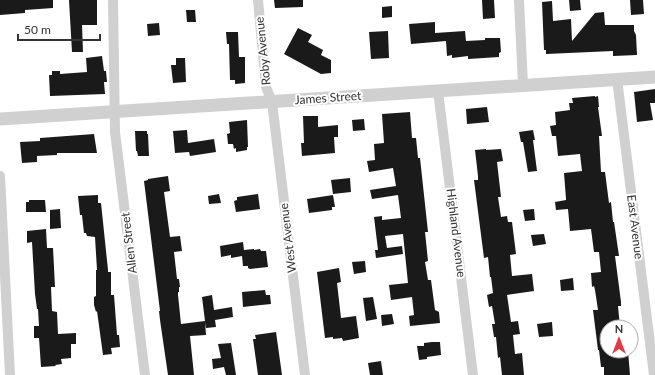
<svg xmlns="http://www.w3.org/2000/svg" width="655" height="375" font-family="Lato,sans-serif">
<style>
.building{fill:#1a1a1a}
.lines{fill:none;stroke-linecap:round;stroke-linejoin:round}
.minor{stroke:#d0d0d0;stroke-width:10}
.tertiary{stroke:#d0d0d0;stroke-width:13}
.labels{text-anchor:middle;stroke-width:4;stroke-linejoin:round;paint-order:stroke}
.street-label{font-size:12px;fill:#333;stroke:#fff}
</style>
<rect width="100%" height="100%" fill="#fff"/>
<path class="building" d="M0 0H53V8L25 10V13L0 15Z
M69 0H97V25H82L83 52H72Z
M274 0H303V7L275 8Z
M482 0H494L495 18 483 19Z
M569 0H580L581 10 570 11Z
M630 0H643L644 14 631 15Z
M552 1 553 21 571 19 572 41 595 13 604 12 605 25H634V31L636 35 637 55 613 56V51L546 54V50H544L542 2Z
M392 6V17L382 18V7Z
M186 10H195L196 22H187Z
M435 22V33L465 31 466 41 485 40V38H500L501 52 499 53V57L468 59V56L452 58V55L447 56 446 41 411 44 409 24Z
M159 23 160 35 148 36 147 24Z
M298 28 312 35 308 42 323 50 321 55 331 60V73L321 74 284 54Z
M388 31 389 58 371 59 369 32Z
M226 32H238L239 57H245V83L235 84V80H230L229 44H227Z
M102 56 104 71H106L107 82H104L105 94 50 96 49 75H52V71H60V74L87 72 86 58Z
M176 58H185L186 82 173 83 171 65H176Z
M655 89V103H650L653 120 637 122 634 92Z
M595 96V97L598 96 599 107H598L602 136H599L601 172H605L609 203 611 202 613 222H614L619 256H615L621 302V306H618L620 327H607V351H628L630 375H604V367H601L599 350H598L593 310H598L595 290 594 286 592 287 591 273 601 272 599 252H594L591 229 570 231 568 209 556 210 555 202 566 200V199L564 173 582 171 580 154 558 156 556 136H552L550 126 556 125 555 112 570 110 569 103H573L572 98Z
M487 107 489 122 467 124 466 109Z
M410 112 412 138H416L418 158H420L428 232H425L428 261 425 262 428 280H431L435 310 439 312 440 323 410 326 409 316 414 315 412 297 391 300 389 285 408 283 403 234 385 236 387 248 402 246 403 254 376 258 375 250H378L374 217 382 216V220L401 218 398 195 372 199 370 190 396 186 393 168 369 172 367 161 375 160 374 144 384 143 382 114Z
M303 116H318V127L338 125V137H334L335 153 302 156 301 143H304Z
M364 119 365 130 353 131 352 120Z
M247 120 248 147H247V150L236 152V148L234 149 233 144H228L227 134 230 133 229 122Z
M187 130 188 143 214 139 216 152 190 156 189 152 175 153 173 131Z
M533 130 535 140H533L537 171 528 172 523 142H521L519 132Z
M135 131H147V134H148L149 156H138L137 151H136Z
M94 134 97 153H57V155L37 156V162L22 163 20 142 40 141V138Z
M486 149V150L501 149 503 161 497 162 501 197H498L501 217 507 216 508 222H512L516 254 510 255 512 276 532 274 534 291 507 295 511 322 518 321 520 334 513 335 515 354 522 353 524 375H502L500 357 498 358 496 337H494L492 324H495L492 306 489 307 487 295 493 293 491 277H490L488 257 484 258 474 180H478V176L475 150Z
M168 176 170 191 164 192 170 237 180 236 182 251 174 252 177 279H179L180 287H179V292H178V295L181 324 205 321 202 297 212 295 214 310 232 307 233 317 215 320 216 327 206 328 205 322 206 335 190 336 194 375H168L160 320 159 311H160L144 181 148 180V179Z
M350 178 351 192 333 194 331 180Z
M219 194 221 203 209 204 208 196Z
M258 194 260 209 236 212 234 201 237 200V197Z
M98 195V203H101L108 270V272H111V295H114L117 335H119L120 347 111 348 112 354 103 355 97 311 96 312 94 305V297L96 296V270H97L95 237 87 236 86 233H84L82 215H80L78 196Z
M333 195 335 207H332V210L309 213 307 199Z
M29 200H45L46 212H26V202H29Z
M60 209 61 228 50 229V210Z
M534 209 535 220 525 221 523 210Z
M46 229 47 248H53L55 287H51L52 311 57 312 58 334 76 333V344H71V358L61 359 62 364 55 365 56 366 41 367 39 338H34V326H39L38 309H37L35 294 32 242 27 243V231Z
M544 234 546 244 533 246 531 235Z
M243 242 244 250 254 249V250L260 249 261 251H266L268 267 250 269 248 268V266H243L242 256 231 258V255L221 257 220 246Z
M365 261 366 272 354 274 352 262Z
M339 268 341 282 337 283 341 318 356 316 359 338 343 341 342 338 333 339V337L325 338 317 272Z
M573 278 574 290 561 291 560 280Z
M265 290 266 295H270L271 304 243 307 242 292Z
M373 297 377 319 366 321 363 298Z
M392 314 394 324 382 326 381 315Z
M552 322 553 336 539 337 537 324Z
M276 332 282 375H258L253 339H256L255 335Z
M432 342H440L441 355 427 357V359L419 360 417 346H424V343Z
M231 343 236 375H226L224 367 213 369 212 359 221 358 218 344Z
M381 361 383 375H370L368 363Z"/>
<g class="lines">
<path class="minor" d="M113 0 115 132 145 375
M258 0 266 87 272 102 305 375
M519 0 523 85
M617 79 654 375
M438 91 473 375
M0 176 10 375"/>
<path class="tertiary" d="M0 119 655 77"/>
</g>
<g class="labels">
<g class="street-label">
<text transform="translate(263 51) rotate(-96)" y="4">Roby Avenue</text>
<text transform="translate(328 98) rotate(-4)" y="4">James Street</text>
<text transform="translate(635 227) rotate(83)" y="4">East Avenue</text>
<text transform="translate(456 233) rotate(83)" y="4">Highland Avenue</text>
<text transform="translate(288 238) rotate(-97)" y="4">West Avenue</text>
<text transform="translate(129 243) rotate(-97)" y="4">Allen Street</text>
</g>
</g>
<g transform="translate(619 339)"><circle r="19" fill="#ffffff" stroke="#adadad"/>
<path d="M0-3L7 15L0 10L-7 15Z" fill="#e63946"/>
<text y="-6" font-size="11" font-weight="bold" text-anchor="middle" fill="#333333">N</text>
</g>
<path d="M18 34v6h82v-6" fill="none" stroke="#333333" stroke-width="2"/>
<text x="24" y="34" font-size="12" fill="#333333" stroke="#ffffff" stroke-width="3" paint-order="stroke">50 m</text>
</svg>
